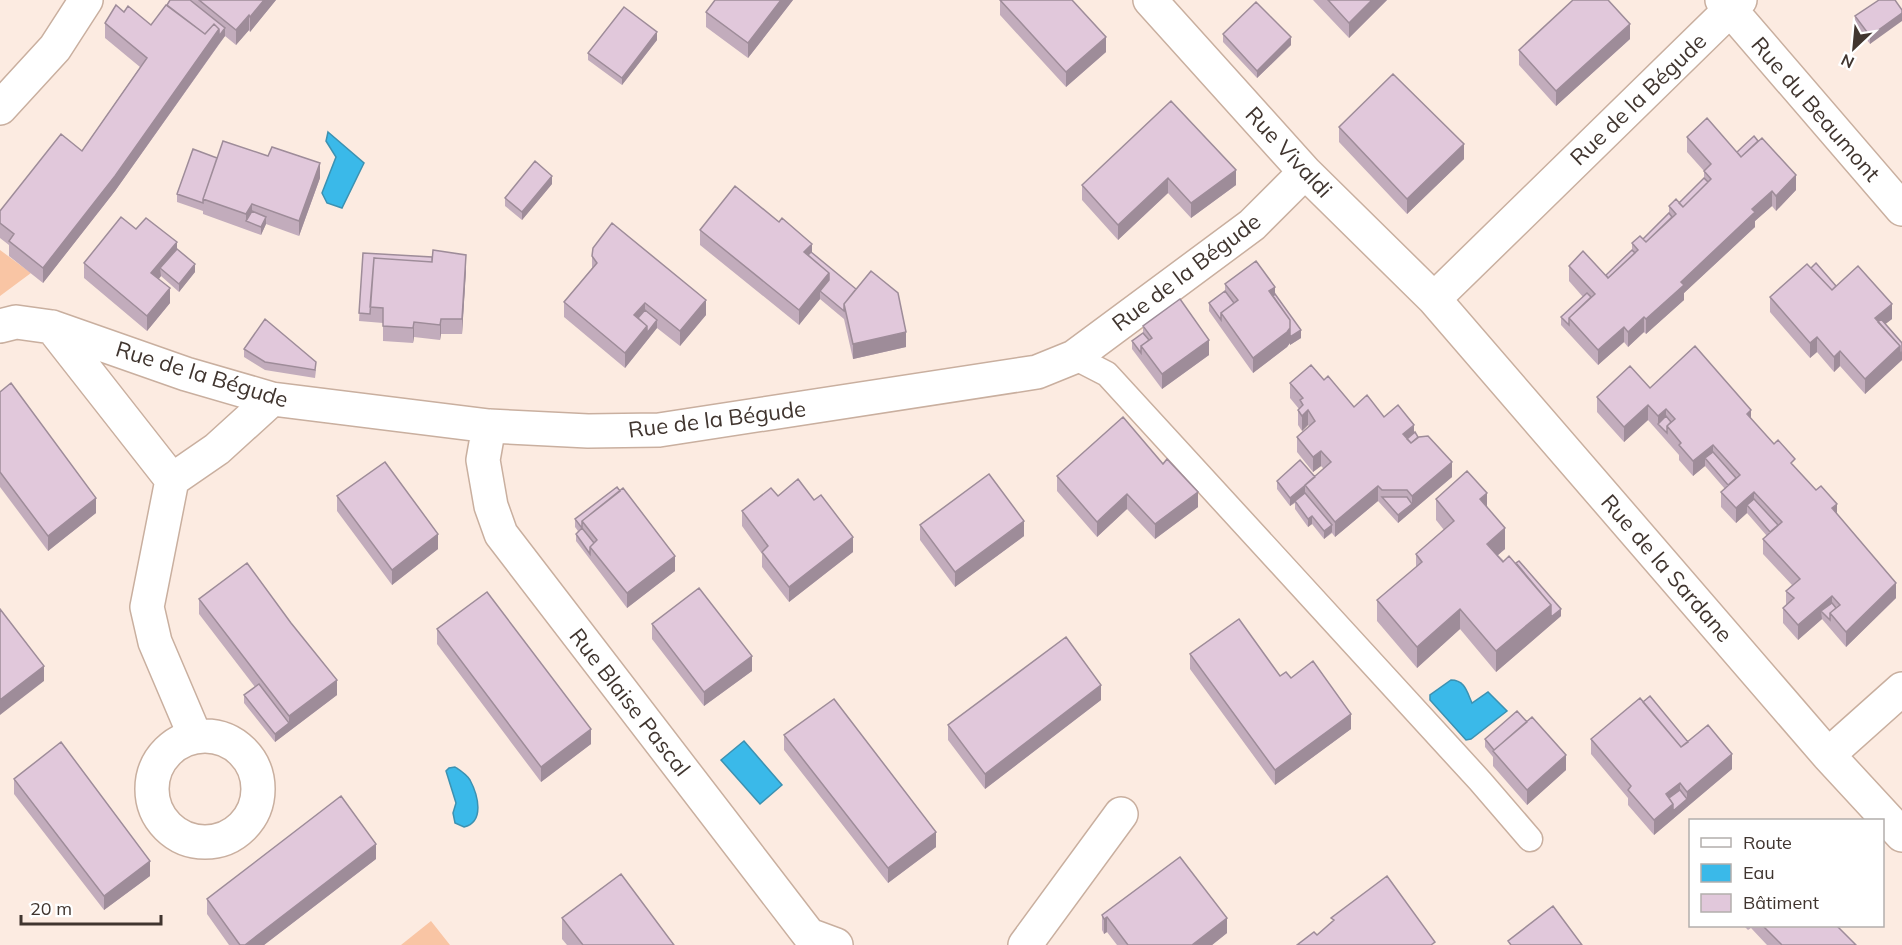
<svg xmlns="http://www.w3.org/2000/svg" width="1902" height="945" font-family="Mulish,sans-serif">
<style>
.green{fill:#f9c5a4}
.water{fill:#3ab9e9;stroke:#3c91b1;stroke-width:1.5}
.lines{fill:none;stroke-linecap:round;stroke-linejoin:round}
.service-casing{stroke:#c9af9f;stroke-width:27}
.minor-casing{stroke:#c9af9f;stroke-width:36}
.service{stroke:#fff;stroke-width:24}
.minor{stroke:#fff;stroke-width:33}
.wall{fill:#c2acbc}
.shaded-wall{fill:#9e8c99}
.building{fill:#e1c8db;stroke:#9e8c99;stroke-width:1.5}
.labels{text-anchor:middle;stroke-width:4.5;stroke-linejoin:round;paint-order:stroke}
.street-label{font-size:22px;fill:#40352f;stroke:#fff}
</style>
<rect width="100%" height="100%" fill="#fcebe1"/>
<path class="green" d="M0 250 31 273 0 296Z
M431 921 450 945H401Z"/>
<path class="water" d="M328 132 364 163 342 208 327 203 322 193 336 157 326 141Z
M1451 680C1465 680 1467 692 1472 703L1488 692 1507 711 1471 739 1466 740 1430 700V695Z
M744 741 782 785 760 804 721 760Z
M455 767C461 771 466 774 470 780 478 795 485 822 464 827L455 823 453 813 456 803 446 771 449 768Z"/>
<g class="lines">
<defs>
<path id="service" d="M1074 357 1107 374 1480 781 1530 839"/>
<path id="minor" d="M1150 0 1305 172 1434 299 1828 755 1902 835
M1722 0 1902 209
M0 108 55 48 86 0
M1434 299 1740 0
M0 326 16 322 52 327 186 374 272 399 489 426 588 431 659 430 1037 372 1074 357 1252 225 1305 172
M52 327 172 480
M489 426 483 460 491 506 501 534 809 935 836 945
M195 736 155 642 147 607 172 480 217 449 272 399
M152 789a53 53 0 1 1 106 0a53 53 0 1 1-106 0Z
M1828 755 1902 689
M1025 945 1121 814"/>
</defs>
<use href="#service" class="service-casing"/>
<use href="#minor" class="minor-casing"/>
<use href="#service" class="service"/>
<use href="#minor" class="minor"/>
</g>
<path class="wall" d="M170 0H276L250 32 249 30 236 45 225 36 115 191 43 283 9 256V245L0 238V211L82 151 140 67 105 38V23L151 25Z
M793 0 748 58 706 27V12Z
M1000 0 1106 52 1066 87 1000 15Z
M1313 0H1387L1349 38Z
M1902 10 1870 44 1855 24V16Z
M1223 34 1291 45 1257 78 1223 42Z
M1630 39 1556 106 1519 65V50Z
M657 40 622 85 588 60V53Z
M1339 127 1464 159 1407 214 1339 142Z
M1687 137 1737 152 1796 190 1776 211 1772 206 1755 221V227L1684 293V300L1646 334 1644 332 1628 347 1624 342 1598 365 1561 325V317L1583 297 1569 281V266L1606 275 1632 250V243L1643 239 1669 213V206L1679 203 1704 178V171L1687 152Z
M217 158 320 178 299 236 266 224 261 235 203 214V211L177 202V194Z
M1236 170V185L1191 218 1168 193 1118 240 1082 200V185Z
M552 184 522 220 505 206V198Z
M136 229 177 249 195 272 179 292 161 276 159 279 170 303 147 331 84 278V263Z
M700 230 812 253 906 347 853 359 844 319 820 299 799 325 700 245Z
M363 253 466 270 462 334H441L440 340 414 337 413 343 383 341V323L359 321Z
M592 256 706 315 680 346 657 328 625 368 564 317V302L592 268Z
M1811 268 1836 286 1892 319 1885 324 1902 343V360L1865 394 1840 366 1834 372 1817 352 1810 358 1770 312V297Z
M1225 284 1275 294 1301 338 1290 345V343L1287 347 1253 373 1209 311V303L1225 291Z
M1143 326 1209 355 1162 389 1132 349V341L1143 333Z
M244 349 316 370 315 378 265 370 244 357Z
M1324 380 1354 407 1384 417 1414 432 1452 477 1398 523 1378 501 1335 537 1332 533 1324 539 1312 524 1308 527 1295 509V503L1290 506 1277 489V481L1315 477 1324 469 1321 466 1313 472 1297 452V437L1309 426 1308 425 1302 431 1298 425V410L1299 409 1290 398V383Z
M1650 388 1751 419 1837 514 1896 598 1846 647 1822 619 1798 640 1783 623V608L1786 605V591L1792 585 1763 554V539L1767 536 1747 513 1736 523 1721 507V492L1725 489 1705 466 1693 476 1679 460V455L1648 420 1624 442 1597 412V397Z
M0 392 96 513 48 551 0 487Z
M1057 476 1198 507 1155 539 1127 509 1097 537 1057 491Z
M617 487 675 571 627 608 576 541V534L578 531 575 527V519Z
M337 496 438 549 392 585 337 511Z
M778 496 853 552 789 602 762 567V554L742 526V511Z
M1436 499 1487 506 1505 549 1498 555 1561 616 1496 672 1460 629 1417 668 1377 621V600L1416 567V554L1444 530 1436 520Z
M920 525 1024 536 955 587 920 540Z
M199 599 337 695 275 742 244 703V695L255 687 199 614Z
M652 624 752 671 704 706 652 639Z
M437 629 591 744 541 782 437 644Z
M1190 654 1280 676 1291 678 1351 729 1275 785 1190 669Z
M1101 700 985 789 948 740V725Z
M1643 702 1688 742 1732 769 1654 835 1628 805V798L1591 754V739Z
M784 735 936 847 888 883 784 750Z
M1485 739 1566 770 1527 805 1493 766V757L1485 747Z
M14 779 150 876 104 910 14 794Z
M376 859 264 945H229L207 914V899Z
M1102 915 1227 933 1212 945H1117L1107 932 1104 934 1102 930Z
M562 918 674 945H567L562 939Z
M1744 926H1837L1856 945H1767L1751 928 1748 930Z"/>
<path class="shaded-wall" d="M264 0H276L250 32V17Z
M781 0H793L748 58V43Z
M1372 0H1387L1349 38V23Z
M1902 13V21L1870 44V36Z
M249 15V30L236 45V30Z
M1630 24V39L1556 106V91Z
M225 28V36L219 44V36Z
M219 29V44L115 191 43 283V268Z
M657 32V40L622 85V78Z
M1106 37V52L1066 87V72Z
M1291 37V45L1257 78V71Z
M1464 144V159L1407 214V199Z
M320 163V178L299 236V221Z
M1236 170V185L1191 218V203Z
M1796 175V190L1776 211V196Z
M552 176V184L522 220V212Z
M1168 178V193L1118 240V225Z
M1772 191V206L1755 221V227L1684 293V300L1646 334V319L1681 282 1752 209Z
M252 204V219L246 221V229V214Z
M266 217V224L261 235V227Z
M177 242V257L160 268 161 276 151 288V273Z
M812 244V259L804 252Z
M466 255V270L462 334V319Z
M195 264V272L179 292V284Z
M829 273V288L820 291V299L799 325V310Z
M1275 287V302L1269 291Z
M170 288V303L147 331V316Z
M706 300V315L680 346V331Z
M645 303V318L638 325 634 315Z
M1892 304V319L1879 329 1875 318Z
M1644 317V332L1628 347V332Z
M441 319V334L440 340V325Z
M657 320V328L625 368V353L647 326Z
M414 322V337L413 343V328Z
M1624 327V342L1598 365V350Z
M1290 328 1301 330V338L1290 345V343L1287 347 1253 373V358Z
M906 332V347L853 359V344Z
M1817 337V352L1810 358V343Z
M1209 340V355L1162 389V374Z
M1900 346 1902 352V360L1865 394V379Z
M1840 351V366L1834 372V357Z
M1648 405V420L1624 442V427Z
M1666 409V424H1658V416Z
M1308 410V425L1302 431V416Z
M1751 410V425L1747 414Z
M1414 425V440L1407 446 1403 434Z
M1713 445V460L1705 458V466L1693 476V461Z
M1321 451V466L1313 472V457Z
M1452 462V477L1412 511V496Z
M1305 486V494L1290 506V498Z
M1378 486V501L1335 537V522Z
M1198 492V507L1155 539V524Z
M1754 492V507L1747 505V513L1736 523V508Z
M1487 493V514L1480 499Z
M1127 494V509L1097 537V522Z
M96 498V513L48 551V536Z
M1412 504V511L1398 523V515Z
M1837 504V519L1832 508Z
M1312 516V524L1308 527V519Z
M1024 521V536L955 587V572Z
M1332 525V532L1324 539V531Z
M1505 528V549L1491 561 1487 544Z
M438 534V549L392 585V570Z
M853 537V552L789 602V587Z
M675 556V571L627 608V593Z
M1896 583V598L1846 647V632Z
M1832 596V611H1821L1822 619 1798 640V625Z
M1551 605 1561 609V616L1496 672V651Z
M1460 609V629L1417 668V647Z
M752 656V671L704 706V692Z
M44 666V681L0 715V700Z
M337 680V695L275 742V734L289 723V716Z
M1101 685V700L985 789V774Z
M1351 714V729L1275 785V770Z
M591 729V744L541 782V767Z
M1732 754V769L1687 807V792Z
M1566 755V770L1527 805V790Z
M1680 783V798L1670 806 1666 794Z
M1687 799V807L1673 819V811Z
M1673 804V819L1654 835V820Z
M936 832V847L888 883V868Z
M376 844V859L264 945H245Z
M150 861V876L104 910V896Z
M1107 917V932L1104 934V919Z
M1227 918V933L1212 945H1192Z"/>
<path class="building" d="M170 0H190L225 28 219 36V29L214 24 205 34 167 5Z
M199 0H264L250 17 249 15 236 30Z
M715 0H781L748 43 706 12Z
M1000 0H1072L1106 37 1066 72Z
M1328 0H1372L1349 23Z
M1573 0H1608L1630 24 1556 91 1519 50Z
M1879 0H1895L1902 10V13L1870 36 1855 16Z
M1256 2 1291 37 1257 71 1223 34Z
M116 5 124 12 128 6 151 25 166 5 205 34 214 24 219 29 115 176 43 268 9 241 14 234 0 223V211L61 134 82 151 147 58 105 23Z
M624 7 657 32 622 78 588 53Z
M1393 74 1464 144 1407 199 1339 127Z
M1171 101 1236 170 1191 203 1168 178 1118 225 1082 185Z
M1707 118 1741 157 1762 138 1796 175 1776 196 1772 191 1752 209 1755 212 1681 282 1684 285 1646 319 1644 317 1628 332 1624 327 1598 350 1569 318 1595 294 1569 266 1583 251 1608 278 1638 250 1632 243 1640 236 1646 242 1676 214 1669 206 1676 199 1683 207 1711 179 1704 171 1711 164 1687 137Z
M1754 136 1758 141 1741 157 1737 152Z
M223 141 268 156 272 147 320 163 299 221 252 204 246 214 203 199Z
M193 149 217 158 203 199V203L177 194Z
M535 161 552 176 522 212 505 198Z
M1704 178 1708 182 1683 207 1679 203Z
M735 186 779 222 782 218 812 244 804 252 829 273 799 310 700 230Z
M252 211 266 217 261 227 246 221Z
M1669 213 1672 217 1646 242 1643 239Z
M121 217 136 229 146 218 177 242 151 273 170 288 147 316 84 263Z
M612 223 706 300 680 331 645 303 634 315 647 326 625 353 564 302 597 263 592 256 593 248Z
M177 249 195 264 179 284 160 268Z
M433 250 466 255 462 319H441L440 325 414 322 413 328 383 326V308L370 307 374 258 432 262Z
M1632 250 1635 253 1608 278 1606 275Z
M811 252 856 289 844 304V311L820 291 829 280V273L808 255Z
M363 253 432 257V262L374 258 370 314 359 313Z
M1256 261 1275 287 1269 291 1290 320V328L1287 332 1253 358 1221 313 1238 300 1225 284Z
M1816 263 1836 286 1832 290 1811 268Z
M1807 264 1832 290 1858 266 1892 304 1875 318 1900 346 1865 379 1840 351 1834 357 1817 337 1810 343 1770 297Z
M871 271 898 293 906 332 853 344 844 304Z
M1225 291 1234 303 1221 313V320L1209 303Z
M1587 293 1591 297 1569 318V325L1561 317Z
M1275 294 1301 330 1290 337V320L1273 296Z
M1180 299 1209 340 1162 374 1141 346 1152 338 1143 326Z
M645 310 657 320 647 333V326L638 318Z
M265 319 316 362 315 370 265 362 244 349Z
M1881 319 1902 343V352L1900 353V346L1878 322Z
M1143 333 1149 340 1141 346V353L1132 341Z
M1695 346 1751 410 1747 414 1774 444 1778 440 1795 459 1791 463 1816 490 1821 486 1837 504 1832 508 1896 583 1846 632 1830 613 1840 605 1832 596 1798 625 1783 608 1794 598 1786 591 1800 579 1763 539 1782 522 1754 492 1736 508 1721 492 1740 475 1713 445 1693 461 1679 445 1681 443 1667 426 1675 419 1666 409 1658 416 1648 405 1624 427 1597 397 1630 366 1650 388Z
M1311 365 1324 380 1328 376 1354 407 1367 395 1384 417 1398 405 1414 425 1403 434 1411 443 1419 437 1428 436 1452 462 1412 496 1407 490H1382L1378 486 1335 522 1305 485 1331 462 1321 451 1313 457 1297 437 1315 421 1308 410 1302 416 1298 410 1303 405 1300 400 1303 398 1290 383Z
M11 383 96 498 48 536 0 472V392Z
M1666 416 1671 422 1667 426V433L1658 424Z
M1123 417 1163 464 1167 459 1198 492 1155 524 1127 494 1097 522 1057 476Z
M1415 432 1418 437 1411 443 1407 439Z
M1713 452 1736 478 1728 485 1705 458Z
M1300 460 1315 477 1290 498 1277 481Z
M385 462 438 534 392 570 337 496Z
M1467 471 1487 493 1480 499 1505 528 1487 544 1503 562 1509 556 1551 605 1496 651 1460 609 1417 647 1377 600 1422 562 1416 554 1454 521 1436 499Z
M989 474 1024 521 955 572 920 525Z
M798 479 814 500 821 495 853 537 789 587 762 552 768 546 742 511 771 488 778 496Z
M617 487 620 491 582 521V528L575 519Z
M623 488 675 556 627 593 590 547 597 540 582 521Z
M1305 493 1332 525 1324 531 1312 516 1308 519 1295 501Z
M1382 497H1407L1412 504 1398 515Z
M1754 499 1778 525 1770 532 1747 505Z
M582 528 594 543 590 547V554L576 534Z
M1519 561 1561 609 1551 617V605L1516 563Z
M247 563 291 623 337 680 289 716 199 599Z
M699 588 752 656 704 692 652 624Z
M487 592 591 729 541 767 437 629Z
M1832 603 1836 608 1830 613V620L1821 611Z
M0 609 44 666 0 700Z
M1239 619 1280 676 1286 672 1291 678 1313 661 1351 714 1275 770 1190 654Z
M1066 637 1101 685 985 774 948 725Z
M259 684 289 723 275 734 244 695Z
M1650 696 1688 742 1681 747 1643 702Z
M1640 698 1681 747 1708 725 1732 754 1687 792 1680 783 1666 794 1673 804 1654 820 1628 790 1631 786 1591 739Z
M834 699 936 832 888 868 784 735Z
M1517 711 1527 722 1494 750 1485 739Z
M1532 717 1566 755 1527 790 1493 751Z
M61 742 150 861 104 896 14 779Z
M1680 790 1687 799 1673 811V804L1669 798Z
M341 796 376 844 245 945H240L207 899Z
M1180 857 1227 918 1192 945H1128L1107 917 1104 919 1102 915Z
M621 874 674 945H583L562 918Z
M1387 876 1435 942 1431 945H1297L1314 932 1317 935 1334 920 1331 918Z
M1553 906 1582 945H1511L1508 941Z
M1763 926H1837L1856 945H1782Z"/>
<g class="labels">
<g class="street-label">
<text transform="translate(1638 99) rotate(-44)" y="8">Rue de la Bégude</text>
<text transform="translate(1816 109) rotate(49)" y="8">Rue du Beaumont</text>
<text transform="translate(1289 152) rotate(47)" y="8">Rue Vivaldi</text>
<text transform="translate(1186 272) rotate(-37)" y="8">Rue de la Bégude</text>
<text transform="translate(202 374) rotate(17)" y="8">Rue de la Bégude</text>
<text transform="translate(717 419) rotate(-7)" y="8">Rue de la Bégude</text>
<text transform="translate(1667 568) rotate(49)" y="8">Rue de la Sardane</text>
<text transform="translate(630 702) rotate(52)" y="8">Rue Blaise Pascal</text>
</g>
</g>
<rect x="1689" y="819" width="195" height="108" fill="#ffffff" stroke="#b3aeac" stroke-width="1.5"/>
<rect x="1701" y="838" width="30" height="9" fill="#ffffff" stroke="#b3aeac" stroke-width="1.5"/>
<text x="1743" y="849" font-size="18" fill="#40352f">Route</text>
<rect x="1701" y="864" width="30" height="18" fill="#3ab9e9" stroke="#b3aeac" stroke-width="1.5"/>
<text x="1743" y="879" font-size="18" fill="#40352f">Eau</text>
<rect x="1701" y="894" width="30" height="18" fill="#e1c8db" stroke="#b3aeac" stroke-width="1.5"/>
<text x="1743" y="909" font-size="18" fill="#40352f">Bâtiment</text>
<g transform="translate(1854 48) rotate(206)" stroke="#ffffff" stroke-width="4.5" paint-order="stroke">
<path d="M0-4.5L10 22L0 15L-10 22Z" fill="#40352f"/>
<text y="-9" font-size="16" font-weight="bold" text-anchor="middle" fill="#40352f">N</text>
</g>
<path d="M21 915v9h140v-9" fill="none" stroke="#40352f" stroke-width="3"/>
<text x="30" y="915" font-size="18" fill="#40352f" stroke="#ffffff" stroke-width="4.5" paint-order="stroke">20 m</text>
</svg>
